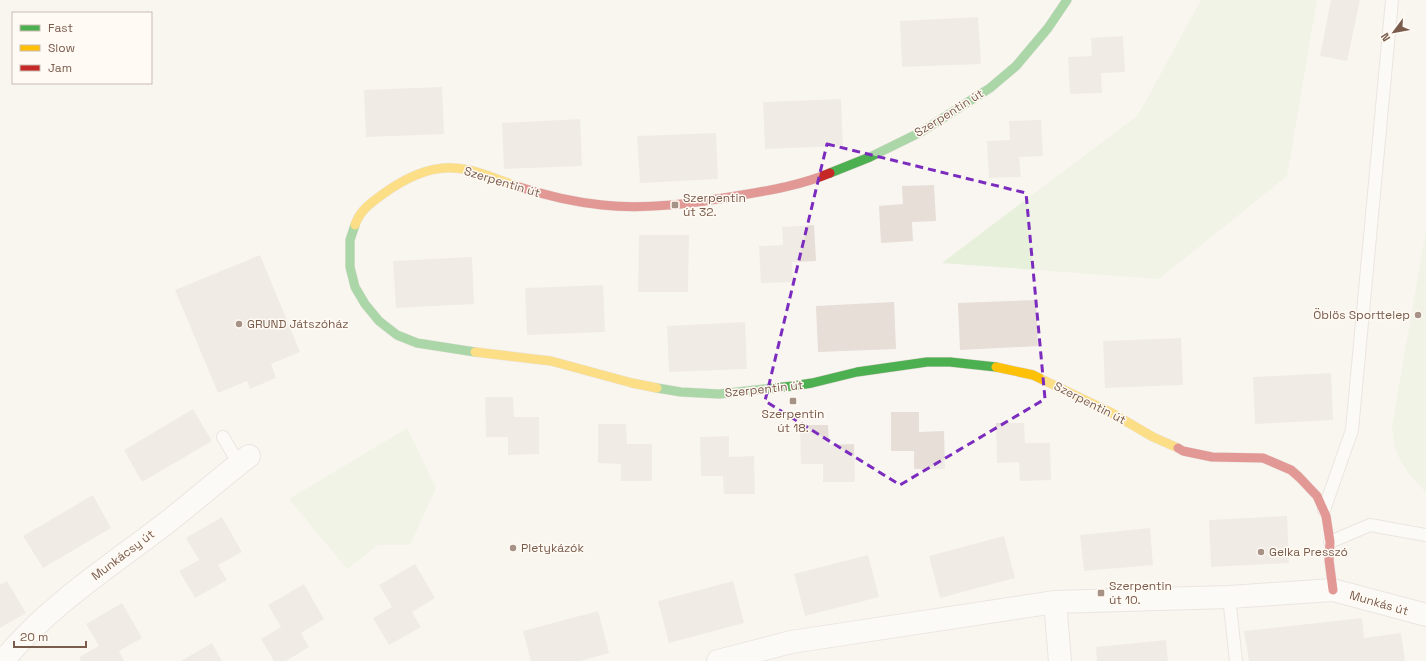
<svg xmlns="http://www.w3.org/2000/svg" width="1426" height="661" font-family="'Space Grotesk',sans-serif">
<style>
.green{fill:#e7f0db}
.building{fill:#e6ded7}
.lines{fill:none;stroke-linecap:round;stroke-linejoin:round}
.lane-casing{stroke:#d7d1cb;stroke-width:14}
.street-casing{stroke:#d7d1cb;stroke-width:24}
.fast-casing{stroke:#d9d2cb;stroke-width:10}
.slow-casing{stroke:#d9d2cb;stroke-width:10}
.jam-casing{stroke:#d9d2cb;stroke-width:10}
.lane{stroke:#fefefd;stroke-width:12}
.street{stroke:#fefefd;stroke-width:22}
.fast{stroke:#4caf50;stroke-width:9}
.slow{stroke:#ffc107;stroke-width:9}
.jam{stroke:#c62828;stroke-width:9}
.marked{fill:none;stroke:#7b2cbf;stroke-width:3;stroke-dasharray:8 5;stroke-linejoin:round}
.poi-dot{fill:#a69286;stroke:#fffaf3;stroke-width:1.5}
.labels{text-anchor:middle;stroke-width:3;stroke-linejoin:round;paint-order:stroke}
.street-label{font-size:12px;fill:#7a5c4d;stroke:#fffaf3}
.poi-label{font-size:12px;fill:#7a5c4d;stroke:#fffaf3;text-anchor:start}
</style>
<rect width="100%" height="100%" fill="#f9f5f0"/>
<path class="green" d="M1201 0H1317L1287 176 1159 279 942 263 1138 115Z
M1426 230V492C1414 481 1400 464 1395 448 1393 441 1393 433 1392 426Z
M407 428 436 488 410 545H378L347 569 289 499Z"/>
<path class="building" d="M1331 0H1360L1347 61 1320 56Z
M978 17 981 64 902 67 900 21Z
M1123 36 1125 72 1101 73 1102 93 1070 94 1068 57 1092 56 1091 38Z
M442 87 444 134 366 137 364 90Z
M841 99 843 146 765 149 763 102Z
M580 119 582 166 504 169 502 123Z
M1041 120 1043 156 1019 157 1021 177 989 178 987 141 1010 140 1009 121Z
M716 133 718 179 640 183 637 136Z
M934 185 936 221 912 222 913 241 881 243 879 206 903 204 902 186Z
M814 225 816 261 792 262 793 282 761 283 759 246 783 245 782 227Z
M639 235H689L688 292H638Z
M260 255 300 352 271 364 276 378 250 389 247 381 218 393 175 290Z
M472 257 474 304 396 308 393 261Z
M603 285 605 332 527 335 525 288Z
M1036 300 1038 346 960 350 958 303Z
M894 302 896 349 818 352 816 306Z
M745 322 747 369 669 372 667 326Z
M1181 338 1183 385 1105 388 1103 341Z
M1331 373 1333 420 1255 424 1253 377Z
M485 397H513L514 417H539V454L508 455V437H486Z
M193 409 212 441 142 482 124 450Z
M891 412H919V432L944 431 945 469H914V451H891Z
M996 423H1024L1025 443H1050L1051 480 1020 481 1019 462 997 463Z
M598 424H626L627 444H652V481H621V464L598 463Z
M800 425H828L829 445 854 444 855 482H823V464H801Z
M729 436V457L754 456 755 494H724L723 476H701L700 437Z
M93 495 111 528 43 568 23 536Z
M1287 516 1289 563 1211 567 1209 520Z
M222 517 242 552 218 565 227 580 195 598 179 571 199 560 186 538Z
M1150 528 1153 565 1084 571 1080 535Z
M1004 536 1015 578 940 598 929 556Z
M868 555 879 597 805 616 794 574Z
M415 564 435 598 412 612 421 627 389 645 373 618 392 607 379 585Z
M7 581 26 613 0 628V585Z
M733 581 744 623 669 643 658 601Z
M304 584 324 619 301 633 309 647 286 661H274L261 639 281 627 268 605Z
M122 603 142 638 119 651 124 661H81L79 657 99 646 86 624Z
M598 611 609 653 581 661H531L523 631Z
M1362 618 1364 638 1401 633 1405 661H1249L1244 631Z
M1166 640 1168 661H1097L1096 647Z
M212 643 222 661H181Z"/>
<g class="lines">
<defs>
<path id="lane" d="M223 437 239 464
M1324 510 1352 430 1392 0
M1330 542 1370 525 1426 535
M1229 597 1236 661"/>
<path id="street" d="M1055 602 1060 661
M3 661C47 607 106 569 161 527 191 504 219 479 249 456
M718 661 791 642 1055 602 1229 597 1333 590 1426 615"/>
<path id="fast" d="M830 173 870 157 921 132 990 88 1016 66 1048 28 1067 0
M355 225 350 240V267L355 287 365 304 379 321 397 335 417 343 475 352
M657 388 681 392 719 394 793 386 812 383 857 372 927 362H950L996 367"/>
<path id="slow" d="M355 225C360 210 371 203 383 194 404 179 428 166 454 168 475 169 496 179 516 186
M475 352 551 361 632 383 657 388
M996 367 1033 375 1110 412 1153 437 1178 448"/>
<path id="jam" d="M516 186C544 195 573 202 602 205 648 210 696 203 742 195 772 190 801 185 830 173
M1178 448 1183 451 1212 457 1263 458 1291 470 1299 477 1317 496 1326 516 1330 542 1329 560 1333 590"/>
</defs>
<use href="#lane" class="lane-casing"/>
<use href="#street" class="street-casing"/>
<use href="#fast" class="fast-casing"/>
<use href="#slow" class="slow-casing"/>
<use href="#jam" class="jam-casing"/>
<use href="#lane" class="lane"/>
<use href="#street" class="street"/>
<use href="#fast" class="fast"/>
<use href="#slow" class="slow"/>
<use href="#jam" class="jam"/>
</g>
<path d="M0 0H1426V661H0ZM827 144 1026 193 1045 399 900 485 765 401Z" fill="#f9f5f0" fill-opacity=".55" fill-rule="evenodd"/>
<path class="marked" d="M827 144 1026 193 1045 399 900 485 765 401Z"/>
<g class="poi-dot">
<rect x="671" y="201" width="8" height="8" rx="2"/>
<circle cx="1418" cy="315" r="4"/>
<circle cx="239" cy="324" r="4"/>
<rect x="789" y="397" width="8" height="8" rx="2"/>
<circle cx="513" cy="548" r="4"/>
<circle cx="1261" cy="552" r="4"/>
<rect x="1097" y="589" width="8" height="8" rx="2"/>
</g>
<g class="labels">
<g class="street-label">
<text transform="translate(949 113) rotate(-32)" y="4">Szerpentin út</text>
<text transform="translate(502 182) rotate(17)" y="4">Szerpentin út</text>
<text transform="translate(764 389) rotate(-6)" y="4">Szerpentin út</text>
<text transform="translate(1090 403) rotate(27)" y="4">Szerpentin út</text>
<text transform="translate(123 555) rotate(-37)" y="4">Munkácsy út</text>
<text transform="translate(1379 603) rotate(16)" y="4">Munkás út</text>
</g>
<g class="poi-label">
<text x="683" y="202">Szerpentin<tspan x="683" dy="14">út 32.</tspan></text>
<text x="1410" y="319" text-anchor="end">Öblös Sporttelep</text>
<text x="247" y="328">GRUND Játszóház</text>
<text x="793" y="418" text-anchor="middle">Szerpentin<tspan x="793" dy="14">út 18.</tspan></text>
<text x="521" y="552">Pletykázók</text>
<text x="1269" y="556">Gelka Presszó</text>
<text x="1109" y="590">Szerpentin<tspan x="1109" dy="14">út 10.</tspan></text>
</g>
</g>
<rect x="12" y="12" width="140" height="72" fill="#fffaf3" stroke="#cabbb1"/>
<rect x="20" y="25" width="20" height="6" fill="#4caf50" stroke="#cabbb1"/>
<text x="48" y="32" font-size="12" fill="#7a5c4d">Fast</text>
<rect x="20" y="45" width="20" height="6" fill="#ffc107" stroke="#cabbb1"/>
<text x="48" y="52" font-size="12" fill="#7a5c4d">Slow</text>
<rect x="20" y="65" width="20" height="6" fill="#c62828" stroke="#cabbb1"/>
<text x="48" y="72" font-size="12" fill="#7a5c4d">Jam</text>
<g transform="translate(1394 32) rotate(238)" stroke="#fffaf3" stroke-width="3" paint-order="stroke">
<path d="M0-3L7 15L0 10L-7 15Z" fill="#7a5c4d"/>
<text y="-6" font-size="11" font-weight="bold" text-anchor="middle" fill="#7a5c4d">N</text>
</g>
<path d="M14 641v6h72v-6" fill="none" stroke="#7a5c4d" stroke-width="2"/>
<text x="20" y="641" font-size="12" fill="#7a5c4d" stroke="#fffaf3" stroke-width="3" paint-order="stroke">20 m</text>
</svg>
